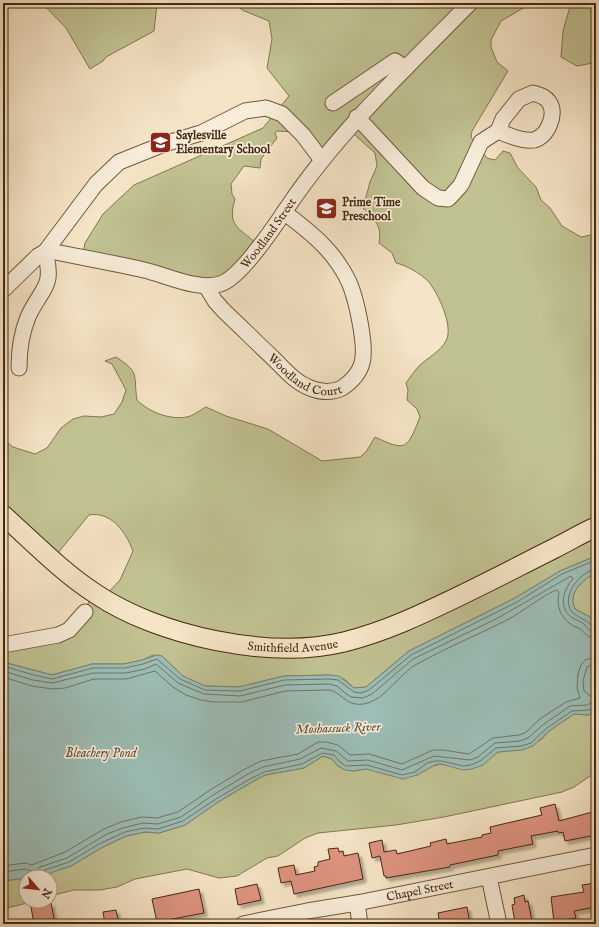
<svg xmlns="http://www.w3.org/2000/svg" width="599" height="927" font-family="'IM FELL English',serif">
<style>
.green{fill:#c1c292;stroke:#847650}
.water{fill:#9cbeb7;stroke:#7a8274}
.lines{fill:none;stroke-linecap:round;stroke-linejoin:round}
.shore{stroke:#717463;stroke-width:1}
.building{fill:#dd9380;stroke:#46290f;filter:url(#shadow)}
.minor-casing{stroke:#72583d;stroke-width:17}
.major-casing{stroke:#46290f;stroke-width:21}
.minor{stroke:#f8edda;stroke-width:15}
.major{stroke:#f5e4c6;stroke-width:19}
.labels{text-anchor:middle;stroke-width:3.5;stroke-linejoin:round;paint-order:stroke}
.poi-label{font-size:12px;font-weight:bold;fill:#46290f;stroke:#f8edda;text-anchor:start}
.street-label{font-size:12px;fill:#46290f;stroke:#f8edda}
.water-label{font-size:13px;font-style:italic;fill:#5c4e39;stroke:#f8edda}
</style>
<defs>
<filter id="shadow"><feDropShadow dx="3.5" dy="3.5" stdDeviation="1" flood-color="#0004"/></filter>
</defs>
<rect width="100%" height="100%" fill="#f5e4c6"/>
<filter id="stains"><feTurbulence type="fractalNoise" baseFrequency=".005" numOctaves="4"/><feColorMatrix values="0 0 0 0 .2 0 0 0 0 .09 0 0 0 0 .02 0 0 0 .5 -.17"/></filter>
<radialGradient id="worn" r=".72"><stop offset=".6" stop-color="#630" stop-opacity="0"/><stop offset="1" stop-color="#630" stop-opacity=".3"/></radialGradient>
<path class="green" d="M42 3H159L157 4 154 31 106 57 103 61 90 69 66 28Z
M235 3H532L501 21 491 40V47L497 62 508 71 472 131 471 137 487 158 495 160 503 151 510 153 518 168 536 187 541 200 550 208 562 226 581 237 596 234V556L560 571 515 598 409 651 366 687 354 688 344 679 329 675 284 676 239 687 205 686 183 676 162 656 153 655 143 660 124 664H92L52 675 3 662V643L78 622 91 598 105 596 120 580 133 551C126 532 111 511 89 515L53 559 3 518V439L13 447 35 454 47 448 61 428 73 419 84 416 101 417 114 414 122 402 126 390 112 364 105 361 116 357C141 373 133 375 137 400 149 412 169 420 187 417 193 416 200 410 206 407L226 416 268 429 322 461 360 457 366 452 375 437C407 452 407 449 420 417L417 409 407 400 408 390 406 383C410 378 414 371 419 366 427 358 440 352 446 341 454 326 438 293 428 281 421 274 406 265 396 263L392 253 379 243C382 224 375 221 363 208L370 182 377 166 375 153 346 127 322 150 296 132 277 131 275 133 277 138 261 159 260 168 244 166 231 184 232 194 235 199C227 226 238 227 257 244L212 285 83 255 85 243 103 214 134 185 263 128 289 96 267 68 272 39 269 21 242 10Z
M571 3H596V65L593 63 577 66 561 57 563 31Z
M596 573V626L590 617 575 609C567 593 583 579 596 573Z
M596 709V772L574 787 562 792 444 817 396 825 318 833 305 838 278 856 267 858 237 876 219 878 187 869 135 879 117 887 100 890H74L50 896V877H33L71 866 101 848 126 836 145 832 159 833 185 825 218 802 252 782 265 775 304 768 323 756 332 759 338 766 353 771 366 769 417 775 429 767 441 764 451 766 492 756 498 752 509 751 541 740 549 731 574 714 589 715Z
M26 878V901H35L3 909V881Z"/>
<path class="water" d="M596 556V573C583 579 567 593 575 609L590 617 596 626V668L592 681V687L596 691V709L589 715 574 714 549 731 533 746 522 750 498 752 483 765 472 769 463 770 441 764 435 765 417 775 403 779 366 769 353 771 345 770 338 766 332 759 323 756 304 768 265 775 252 782 218 802 185 825 159 833 145 832 126 836 101 848 71 866 56 871 42 876 3 881V662L52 675 92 664H124L142 660 157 655 162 656 183 676 205 686 239 687 284 676 329 675 339 676 354 688 366 687 409 651 515 598 560 571Z"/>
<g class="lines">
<path class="shore" d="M596 569C580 571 560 597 572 612 578 618 586 619 592 626L596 627
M3 666 34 675 52 679 93 668H125L143 664 157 659 180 679 205 690 240 691 284 680 329 679 338 680 354 692 361 693 369 690 411 655 517 602 562 574 596 560
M3 671 33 680 52 683 93 673H126L145 669 156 664 178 683 204 694 240 696 285 685 329 684 337 686 345 693 351 697 363 698 372 694 413 659 496 619 571 576 573 579C564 589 558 605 570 616 574 620 579 620 584 624 588 628 589 632 596 632
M3 677 32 686 53 689 65 688 94 679H126L155 671 173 687 186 695 201 700 214 702H242L285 691 329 690C341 691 345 707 364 704 385 700 399 674 417 664 446 648 477 635 507 620 524 611 539 598 556 590L559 592C556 605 560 618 572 625 574 627 578 627 580 629 586 634 588 638 596 638
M3 866 25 863 32 865 65 852 104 829 121 822 142 817 157 818 178 812 210 790 245 769 261 761 298 754 318 742H326L338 745 350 755 369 754 402 764 433 750H443L469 754 493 738 519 735 525 733 540 719 566 702 580 698 577 688 578 674 581 665 585 660 596 657
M3 872 25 869 34 872 40 867 67 858 107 834 123 828 143 823 158 824 181 817 213 795 248 774 263 767 300 759 321 748 336 751 348 761 368 760 402 770 434 756 470 760 478 757 495 743 520 741 528 738 544 724 570 706 587 705 593 702 594 699 584 691 583 681 587 667 596 663
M39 877 42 871 69 862 99 844 125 832 144 828 158 829 183 821 216 799 250 779 264 772 302 764 322 753 334 755 340 762 346 766 367 765 402 775 415 772 427 763 435 761H442L463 766 471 765 480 761 496 748 521 746 531 743 547 728 572 711 588 710 596 707"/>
</g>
<path class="building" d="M555 804 559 821 596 811V835L565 841 563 832 559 833 558 831 531 836 533 844 498 851V855L450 865V867L386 878V876H384L380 856 372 858 369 843 382 840 384 852 396 850 397 854 431 846 430 843 446 839 447 844 482 837V835L491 833 490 827 542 815 540 808Z
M338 848 339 852 343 851 344 856 358 853 363 879 294 894 291 881 281 883 278 868 294 865 296 875 315 871 314 867 318 866V862L330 859 328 849Z
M596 883V907L574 911 576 918 554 922 551 897 584 892 582 885Z
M257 884 261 900 238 905 235 889Z
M199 889 204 913 157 922 152 899Z
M524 895 525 902 528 901 532 921 520 924 519 921 515 922 512 905 515 904 514 898Z
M51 903 55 924H34L31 907Z
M467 907 470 924H440L438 913Z
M116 910 119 924H105L103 912Z"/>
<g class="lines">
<defs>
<g id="minor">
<path d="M333 103 395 61 406 68"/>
<path d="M357 117 423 188 438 198 448 199 451 196 461 185 481 142 498 131 503 119 519 99 533 93C539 95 545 96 549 102 557 114 548 136 534 140 523 142 508 135 498 131"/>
<path d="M45 252 96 184 119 162 164 144 201 133 245 111 266 108 282 114 303 135 321 159"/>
<path id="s1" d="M206 286 215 301 224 311C241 327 257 343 274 359 285 370 295 382 310 388 320 392 332 393 342 388 351 382 359 374 362 363 367 346 356 298 349 282 334 250 311 233 284 212"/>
<path id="s2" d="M3 290 38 256 45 252H55C85 258 114 263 144 270 166 275 198 291 220 284 241 278 276 224 289 205 340 130 406 68 470 3"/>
<path d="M19 368C19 350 21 334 28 317 41 288 55 288 45 252"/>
<path d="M3 645 58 635 69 630 85 612"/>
<path d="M489 877 499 924"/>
<path d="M357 903 360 924"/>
<path id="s3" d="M243 924 307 911 357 903 596 855"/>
</g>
<g id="major">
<path id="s4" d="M3 515C33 542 62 572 96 594 158 636 270 660 344 642 364 637 384 630 403 622 455 600 505 573 555 548 569 541 582 533 596 527"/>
</g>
</defs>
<use href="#minor" class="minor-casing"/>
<use href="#major" class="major-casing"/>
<use href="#minor" class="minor"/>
<use href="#major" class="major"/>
</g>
<defs>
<symbol id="school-square" viewBox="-11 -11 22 22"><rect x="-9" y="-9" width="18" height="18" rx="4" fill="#8f2418" stroke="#f8edda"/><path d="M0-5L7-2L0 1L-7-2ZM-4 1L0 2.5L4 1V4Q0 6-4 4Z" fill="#fff"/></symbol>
</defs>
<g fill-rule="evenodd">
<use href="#school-square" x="148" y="130" width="25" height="25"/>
<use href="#school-square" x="314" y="196" width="25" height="25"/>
</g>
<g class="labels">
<g class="poi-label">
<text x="176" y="139">Saylesville<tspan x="176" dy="14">Elementary School</tspan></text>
<text x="342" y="206">Prime Time<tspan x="342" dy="14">Preschool</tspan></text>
</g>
<g class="street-label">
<text dy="4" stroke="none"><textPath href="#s2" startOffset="307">Woodland Street</textPath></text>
<text dy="4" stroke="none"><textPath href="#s1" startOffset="137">Woodland Court</textPath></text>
<text dy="4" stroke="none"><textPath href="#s4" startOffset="329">Smithfield Avenue</textPath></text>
<text dy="4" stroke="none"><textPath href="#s3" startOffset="180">Chapel Street</textPath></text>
</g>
<g class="water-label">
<text transform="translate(338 727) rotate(-2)" y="5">Moshassuck River</text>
<text x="101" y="757">Bleachery Pond</text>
</g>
</g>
<rect width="599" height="927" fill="none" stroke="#f5e4c6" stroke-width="16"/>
<rect x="4" y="4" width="591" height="919" fill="none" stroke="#46290f" stroke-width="2"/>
<rect x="8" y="8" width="583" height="911" fill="none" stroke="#46290f"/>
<g transform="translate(38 889) rotate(118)"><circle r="19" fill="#f8edda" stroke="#b19f89"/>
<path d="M0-3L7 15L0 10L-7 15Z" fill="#8f2418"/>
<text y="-6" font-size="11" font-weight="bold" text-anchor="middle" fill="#46290f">N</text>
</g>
<rect width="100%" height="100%" filter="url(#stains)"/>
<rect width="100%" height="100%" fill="url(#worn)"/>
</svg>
